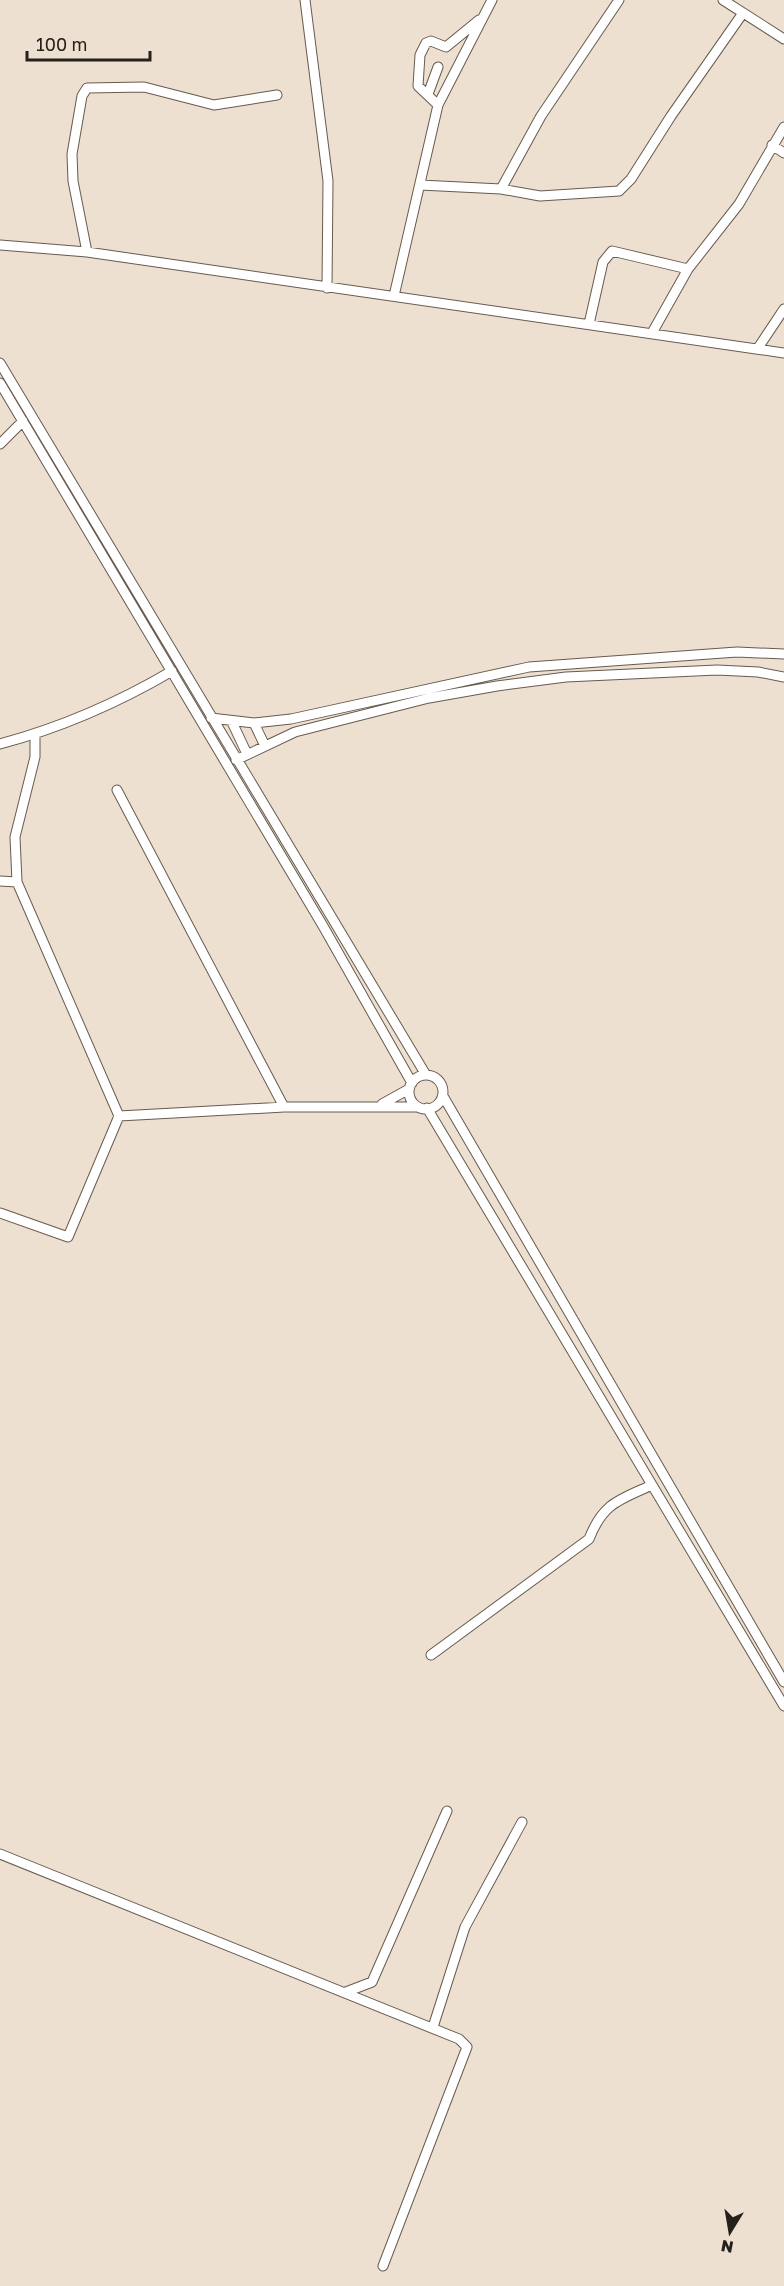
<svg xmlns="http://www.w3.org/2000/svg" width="784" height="2286" font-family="'Golos Text',sans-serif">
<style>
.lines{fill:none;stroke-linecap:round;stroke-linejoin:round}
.minor-casing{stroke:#675b4e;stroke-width:11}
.minor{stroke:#fff;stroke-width:9}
</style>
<rect width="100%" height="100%" fill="#ede0d0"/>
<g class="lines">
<defs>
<path id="minor" d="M305 0 328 181 327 288
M723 0 784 39
M428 94 438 67
M438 105 418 86 420 55 426 43 431 41 446 47 479 20
M772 145 784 153
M420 185 501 189 540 196 619 191 631 179 671 116 743 13
M501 189 541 116 619 0
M0 245 87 252 784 353
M87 252 73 181 72 154 82 96 87 88 144 87 214 105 277 95
M394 296 438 105 492 0
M589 324 603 262 612 251 688 269
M652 333 688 269 739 204 784 127
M758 348 784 309
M0 363 426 1075
M0 383 323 926 412 1083
M0 444 23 421
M211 718 254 723 291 719 529 667 737 652 784 654
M232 722 247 754
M254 723 265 746
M35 735V757L15 837 17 882 119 1116
M0 744C63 727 116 704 172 671
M236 760 295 732 429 698 497 686 566 677 717 670 758 672 784 677
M117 790 284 1107
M0 881 17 882
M409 1092a17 17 0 1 1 34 0a17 17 0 1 1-34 0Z
M443 1096 784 1682
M382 1104 409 1089
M427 1108 784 1706
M0 1213 68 1237 119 1116 284 1107H418
M431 1655 589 1539C603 1503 619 1500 652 1485
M0 1854 459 2039 467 2047 383 2266
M346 1992 372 1982 447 1811
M433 2027 465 1927 522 1822"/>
</defs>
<use href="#minor" class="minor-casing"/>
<use href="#minor" class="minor"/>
</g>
<g transform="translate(730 2232) rotate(191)" stroke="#ede0d0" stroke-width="4.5" paint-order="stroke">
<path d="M0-4.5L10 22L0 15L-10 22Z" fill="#25201a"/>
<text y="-9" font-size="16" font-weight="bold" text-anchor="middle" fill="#25201a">N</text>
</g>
<path d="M27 51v9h123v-9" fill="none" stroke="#25201a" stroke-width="3"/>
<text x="36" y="51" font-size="18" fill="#25201a" stroke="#ede0d0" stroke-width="4.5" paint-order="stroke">100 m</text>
</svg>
